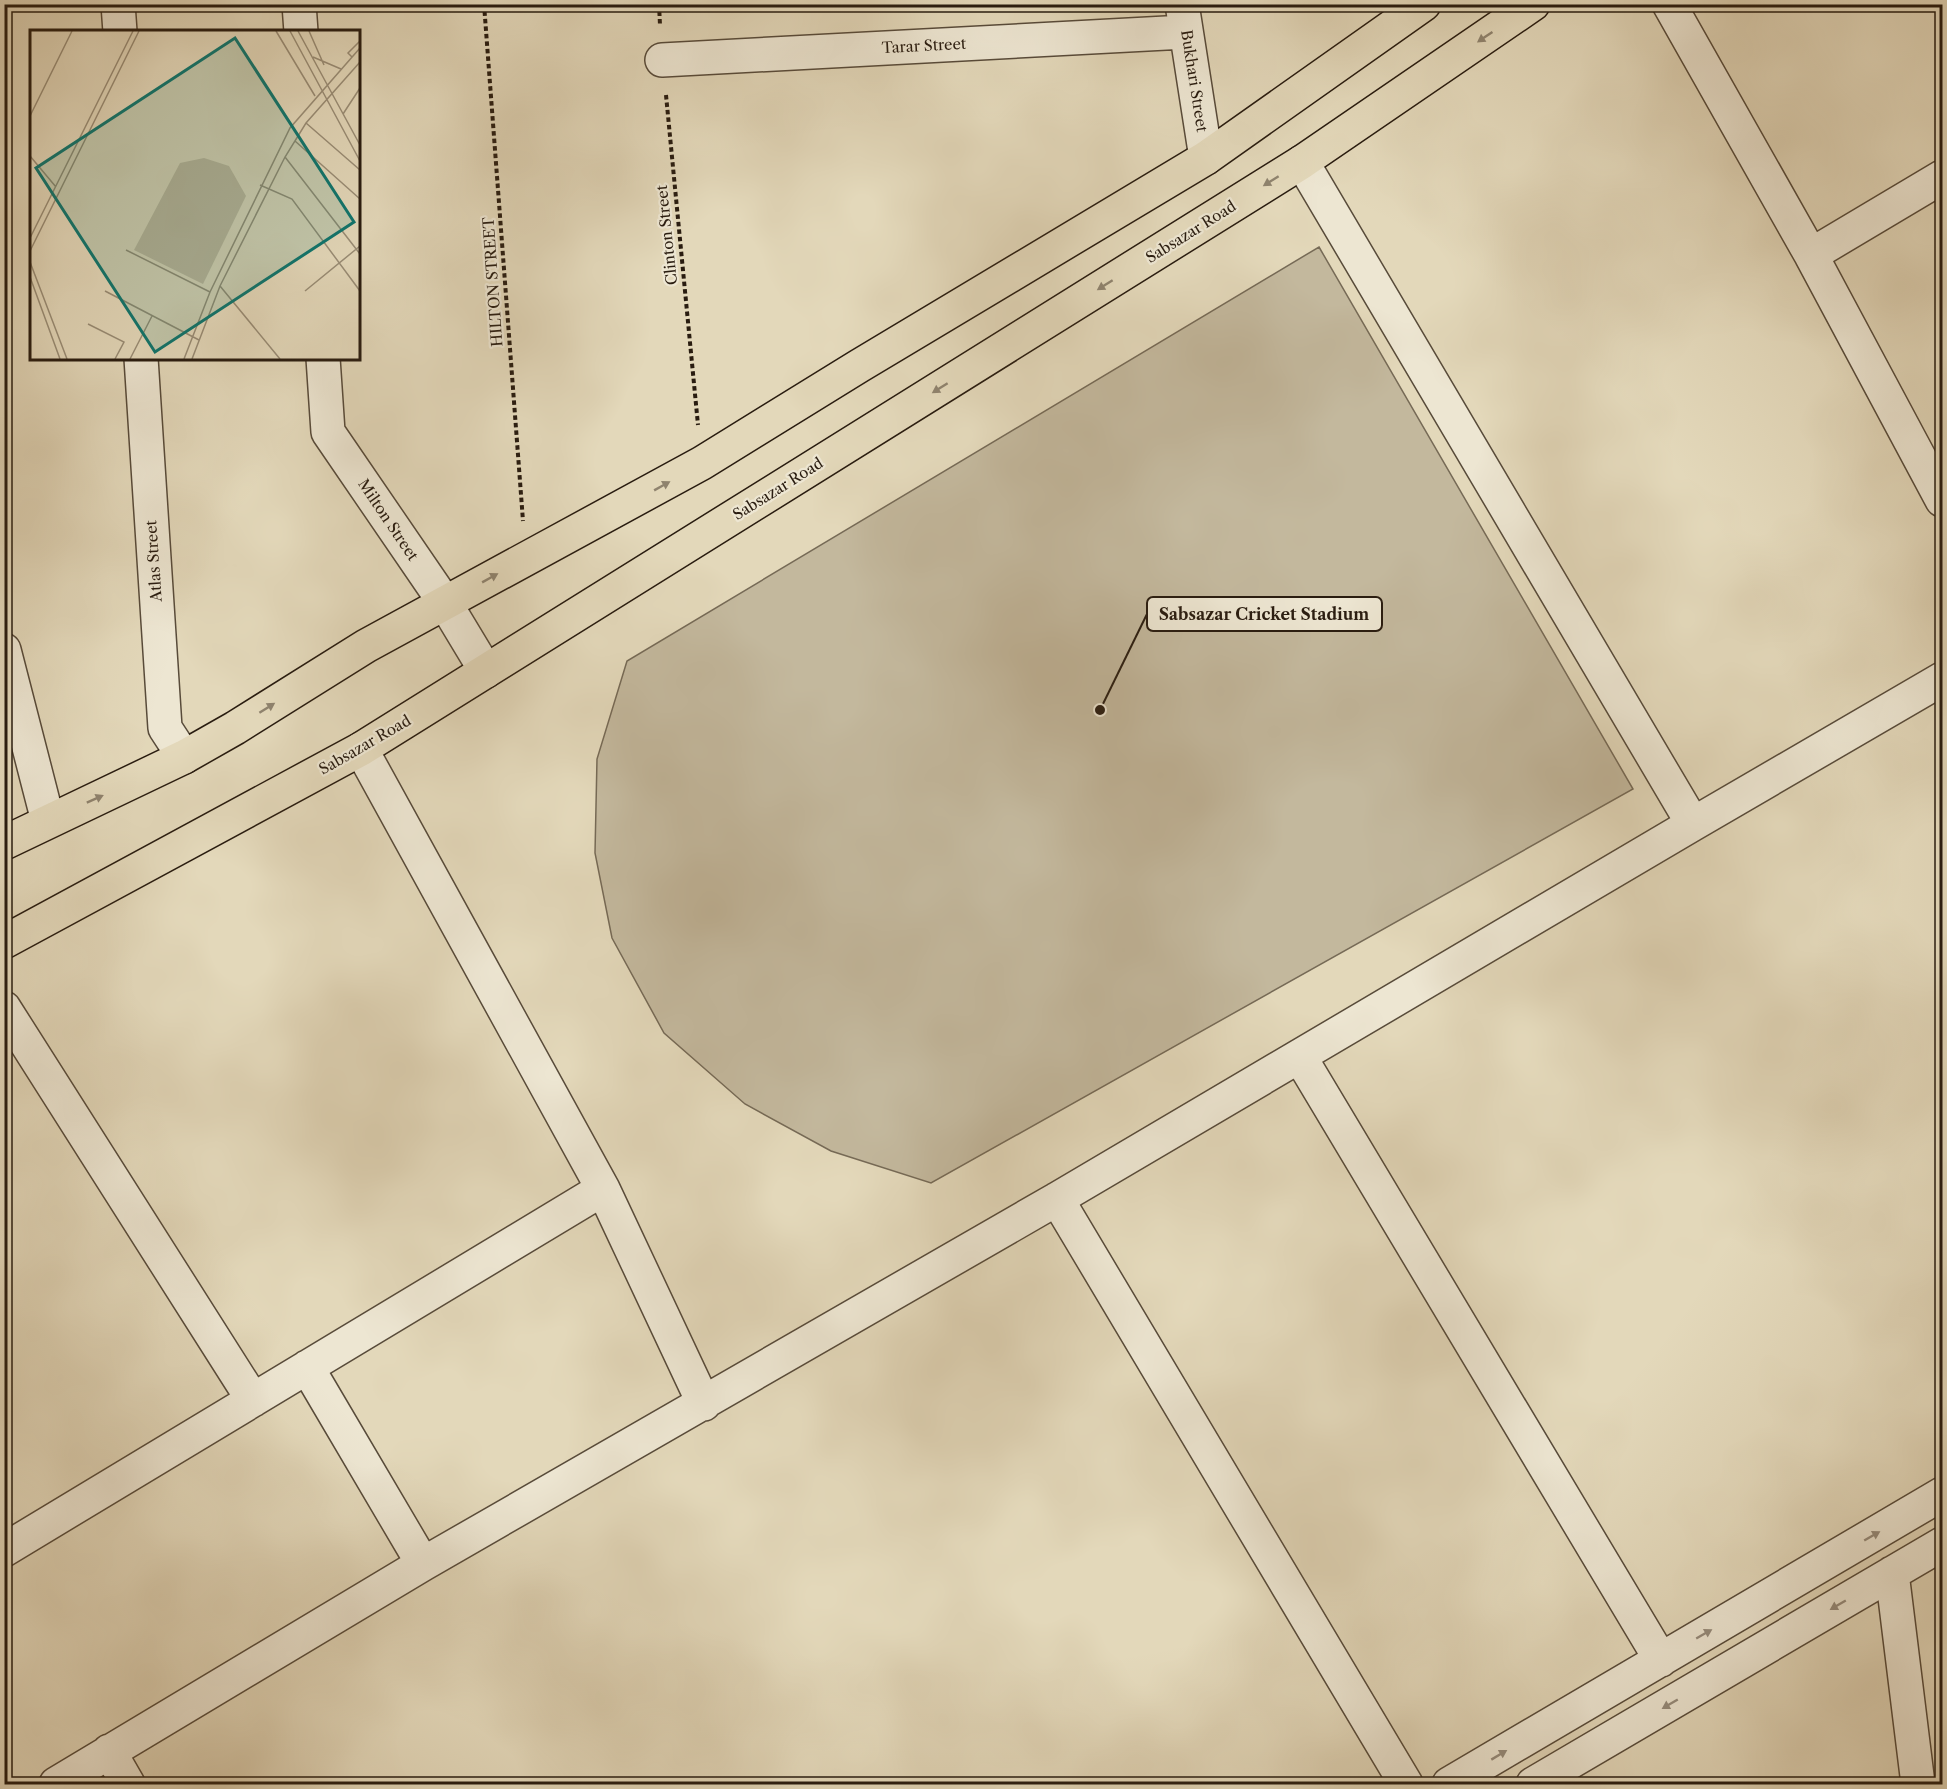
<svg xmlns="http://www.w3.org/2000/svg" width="1947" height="1789" font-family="'Libre Caslon Text',serif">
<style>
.green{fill:#c3b89d;stroke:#766a56;stroke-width:1.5}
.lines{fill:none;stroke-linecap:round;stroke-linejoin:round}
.minor-casing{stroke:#584b3a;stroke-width:36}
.major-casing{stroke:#291c10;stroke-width:36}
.path{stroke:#291c10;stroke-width:4;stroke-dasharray:4.5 3;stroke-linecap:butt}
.minor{stroke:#ede6d2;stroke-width:33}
.major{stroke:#e3d8ba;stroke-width:33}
.oneway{fill:#8f836e}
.oneway2{fill:#958b7b}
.labels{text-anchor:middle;stroke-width:4.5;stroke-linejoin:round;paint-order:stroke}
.street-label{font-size:15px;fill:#291c10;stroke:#ede6d2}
.inset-road{fill:none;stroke:#998d76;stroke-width:1.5}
.view{fill:#0f766e;fill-opacity:0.15;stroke:#0f766e;stroke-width:3}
.inset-edge{fill:none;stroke:#291c10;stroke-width:3}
.leader{fill:none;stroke:#291c10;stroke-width:2}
.callout-dot{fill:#291c10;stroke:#ede6d2;stroke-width:2}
.callout{fill:#ede6d2;stroke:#291c10;stroke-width:2}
.callout-label{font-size:16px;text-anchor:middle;font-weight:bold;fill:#291c10}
</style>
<rect width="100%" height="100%" fill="#e3d8ba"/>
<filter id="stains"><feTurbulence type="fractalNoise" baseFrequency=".00333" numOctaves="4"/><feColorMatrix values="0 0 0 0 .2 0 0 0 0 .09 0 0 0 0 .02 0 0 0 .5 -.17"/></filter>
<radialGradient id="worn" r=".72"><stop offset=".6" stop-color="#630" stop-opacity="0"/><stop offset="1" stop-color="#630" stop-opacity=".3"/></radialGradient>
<path class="green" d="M1319 247 1633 789 931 1183 831 1151 745 1104 664 1033 612 938 595 853 597 759 627 661Z"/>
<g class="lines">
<defs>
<path id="minor" d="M118 4 120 32
M299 4 301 32
M1182 4 1206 158
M1669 4 1811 255 1942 500
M662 60 1185 32
M1302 162 1693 824
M1811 255 1942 177
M141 358 165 728 184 757
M323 358 328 432 445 603 486 671
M4 650 48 821
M361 749 603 1189 704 1404
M4 1008 253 1400
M1300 1057 1661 1660
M1057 1199 1406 1784
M307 1367 423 1564
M4 1550 603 1189
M1892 1573 1918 1784
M109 1751 128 1784
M56 1784 423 1564 1057 1199 1693 824 1942 679
M1449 1784 1942 1494
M1533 1784 1942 1544"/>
<path id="major" d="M4 843 184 757 235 728 366 646 702 463 859 366 1206 158 1424 4
M4 942 361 749 1302 162 1533 4"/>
</defs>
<use href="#minor" class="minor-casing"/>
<use href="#major" class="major-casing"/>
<path class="path" d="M484 4 523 521
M659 4 660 25
M666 95 698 425"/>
<use href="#minor" class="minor"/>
<use href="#major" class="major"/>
</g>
<defs><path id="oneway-solid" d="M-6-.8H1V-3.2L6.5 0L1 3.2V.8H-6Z" transform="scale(1.5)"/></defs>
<g class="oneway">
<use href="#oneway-solid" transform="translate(1485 37) rotate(146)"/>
<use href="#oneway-solid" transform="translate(1271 181) rotate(148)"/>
<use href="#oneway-solid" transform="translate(1105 285) rotate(148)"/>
<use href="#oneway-solid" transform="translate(940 388) rotate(148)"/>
<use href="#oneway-solid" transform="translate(662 486) rotate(-29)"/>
<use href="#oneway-solid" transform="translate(490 578) rotate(-29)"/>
<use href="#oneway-solid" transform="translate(267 708) rotate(-32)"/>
<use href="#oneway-solid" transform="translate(95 799) rotate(-24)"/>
</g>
<g class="oneway2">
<use href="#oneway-solid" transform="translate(1872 1536) rotate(-30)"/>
<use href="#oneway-solid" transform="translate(1838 1605) rotate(150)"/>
<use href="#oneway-solid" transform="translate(1704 1634) rotate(-30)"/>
<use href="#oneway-solid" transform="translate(1670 1704) rotate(150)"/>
<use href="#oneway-solid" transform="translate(1499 1755) rotate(-31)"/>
</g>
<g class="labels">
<g class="street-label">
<text transform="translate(924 46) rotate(-3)" y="5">Tarar Street</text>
<text transform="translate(1194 81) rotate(81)" y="5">Bukhari Street</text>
<text transform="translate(1191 232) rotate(-32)" y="5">Sabsazar Road</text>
<text transform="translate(667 235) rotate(-96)" y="5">Clinton Street</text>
<text transform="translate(493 282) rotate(-94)" y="5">HILTON STREET</text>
<text transform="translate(778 489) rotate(-32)" y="5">Sabsazar Road</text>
<text transform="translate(388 520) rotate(56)" y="5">Milton Street</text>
<text transform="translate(154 561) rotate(-94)" y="5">Atlas Street</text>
<text transform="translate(365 745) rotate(-30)" y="5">Sabsazar Road</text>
</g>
</g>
<g transform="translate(30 30)">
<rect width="330" height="330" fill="#e3d8ba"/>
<path d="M174 128 199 136 216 166 173 254 104 220 150 133Z" fill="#c3b89d"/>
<path class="inset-road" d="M246 1 285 66M260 1 330 131M268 1 330 115M279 1 294 35M283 27 311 39M322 27 318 23 330 11M313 84 330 58M0 86 42 1M276 93 330 140M265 111 330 169M0 126 26 157M255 127 330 224M230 155 262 169 330 261M0 208 103 1M96 220 180 262M0 221 109 1M0 232 37 329M0 247 30 329M190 256 250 329M75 261 169 310M275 261 330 216M58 294 94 312 85 329M100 329 122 286M154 329 180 262 260 98 330 18M162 329 190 256 255 127 276 93 330 32"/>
<path class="view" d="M205 8 324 192 125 322 6 138Z"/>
<rect width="330" height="330" class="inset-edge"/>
</g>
<path class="leader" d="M1100 710L1147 614"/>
<circle class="callout-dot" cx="1100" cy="710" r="6"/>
<rect class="callout" x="1147" y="597" width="235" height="34" rx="6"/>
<g class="callout-label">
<text x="1264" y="620">Sabsazar Cricket Stadium</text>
</g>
<rect width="1947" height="1789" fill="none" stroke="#e3d8ba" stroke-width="24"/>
<rect x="6" y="6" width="1935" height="1777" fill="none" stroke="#291c10" stroke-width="3"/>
<rect x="12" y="12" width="1923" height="1765" fill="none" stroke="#291c10" stroke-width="1.5"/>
<rect width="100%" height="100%" filter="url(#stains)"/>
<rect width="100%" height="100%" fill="url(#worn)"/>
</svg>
